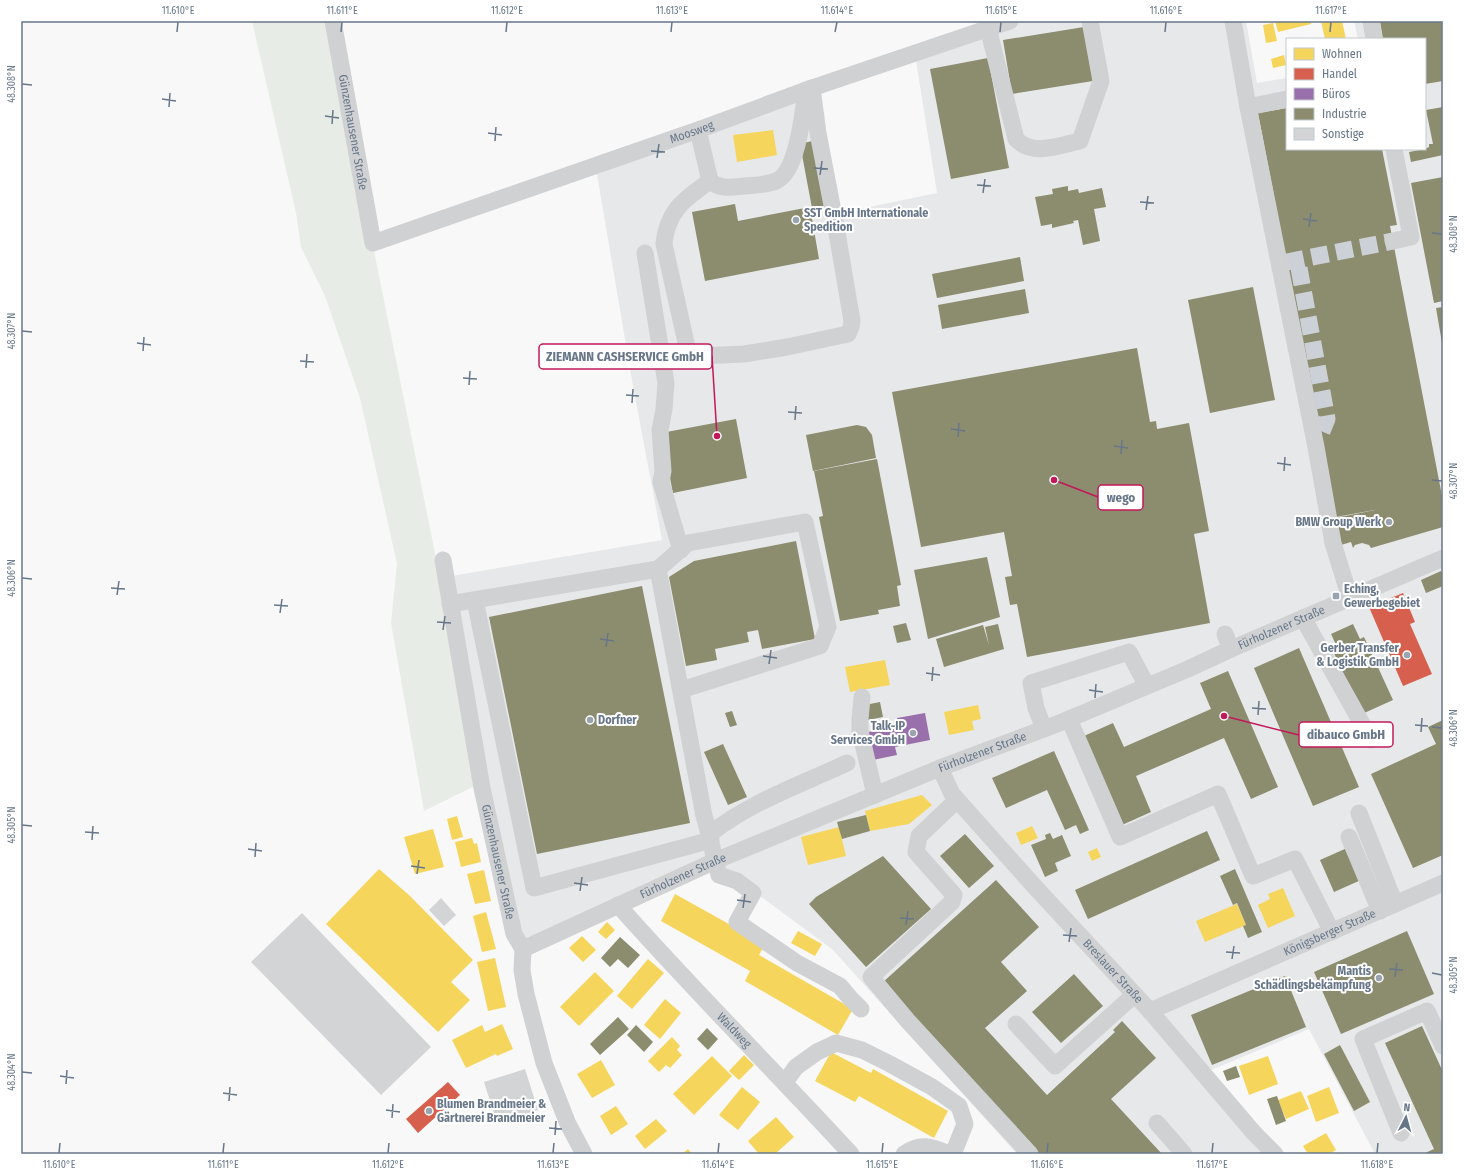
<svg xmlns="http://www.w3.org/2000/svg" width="1464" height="1175" font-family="'Fira Sans Condensed',sans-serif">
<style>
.built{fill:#e7e8e9}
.green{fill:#e8ece6}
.homes{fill:#f6d55c}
.shops{fill:#d6604d}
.offices{fill:#9970ab}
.industry{fill:#8c8c6e}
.building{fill:#d3d4d5}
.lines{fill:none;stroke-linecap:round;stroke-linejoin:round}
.minor-tunnel{stroke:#ccd1d7;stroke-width:17;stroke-dasharray:17 8;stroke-linecap:butt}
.minor{stroke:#d0d1d3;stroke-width:17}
.ticks{fill:none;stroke:#677789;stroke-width:1.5}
.poi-dot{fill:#9aa4b0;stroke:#fff;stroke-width:1.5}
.labels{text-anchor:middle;stroke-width:4;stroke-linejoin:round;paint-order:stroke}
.street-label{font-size:12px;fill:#677789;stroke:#fff}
.poi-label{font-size:12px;font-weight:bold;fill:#677789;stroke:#fff;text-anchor:start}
.leader{fill:none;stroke:#c2185b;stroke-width:1.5}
.callout-dot{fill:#c2185b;stroke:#fff;stroke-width:1.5}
.callout{fill:#fff;stroke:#c2185b;stroke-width:1.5}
.callout-label{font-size:13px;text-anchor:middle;font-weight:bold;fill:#677789}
.neatline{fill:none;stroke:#677789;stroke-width:1.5}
.ticks-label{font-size:10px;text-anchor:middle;fill:#677789}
</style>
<rect width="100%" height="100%" fill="#f8f8f8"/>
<path class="built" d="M991 21H1246L1257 83 1287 78V149H1425V39H1358L1354 21H1443V1154H1375L1309 1029 1209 1071 1271 1154H1017L832 949 707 857 523 949 440 578 662 540 633 386 594 157 815 81 840 213 937 193 914 48Z"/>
<path class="green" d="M252 21H334L372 241 440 578 477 785 424 811 391 623 397 564 360 398 325 296 301 247 296 213Z"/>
<path class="homes" d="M1275 21H1310L1311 24 1278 32Z
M1321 21H1342L1346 39H1325Z
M1273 23 1277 41 1266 43 1263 25Z
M1284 55 1286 65 1273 68 1271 59Z
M773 130 777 155 737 162 733 135Z
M885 660 890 685 850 692 845 667Z
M978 705 981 719 972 721 974 730 949 735 944 712Z
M922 795 932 805 909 824 870 831 865 811Z
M457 816 463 837 452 840 447 819Z
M1032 826 1038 838 1021 845 1016 833Z
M839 827 846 856 808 865 801 837Z
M433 829 444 867 415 874 404 837Z
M472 838 474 844 477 843 481 862 461 867 455 842Z
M1097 848 1101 857 1092 861 1088 852Z
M379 869 409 895 473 960 451 982 470 1000 438 1032 326 924Z
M484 870 491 901 475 904 467 874Z
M1283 888 1295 916 1268 928 1258 905 1270 899 1268 894Z
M675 894 765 944 759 955 853 1009 838 1035 745 981 750 971 661 921Z
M1237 904 1246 925 1205 942 1196 921Z
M486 912 496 949 482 952 473 916Z
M607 922 615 930 606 939 598 932Z
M798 931 822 944 815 956 791 943Z
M582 936 596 950 583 962 569 948Z
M495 958 506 1007 488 1011 477 962Z
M648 959 664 973 632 1009 617 996Z
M595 972 614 991 579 1026 560 1007Z
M665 999 681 1013 660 1039 644 1025Z
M502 1024 513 1049 497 1056 496 1054 466 1068 452 1040 482 1025 485 1032Z
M672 1037 680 1046 677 1050 682 1055 670 1068 666 1065 659 1072 648 1061Z
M831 1052 871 1073 873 1069 948 1111 934 1138 859 1096 855 1102 815 1081Z
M744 1055 754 1065 739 1080 729 1071Z
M712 1056 732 1076 694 1115 673 1094Z
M1268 1056 1278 1084 1249 1095 1239 1066Z
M601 1060 615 1085 592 1098 577 1074Z
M742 1087 760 1102 738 1130 719 1115Z
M1329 1087 1339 1113 1316 1122 1307 1096Z
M1301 1091 1309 1109 1286 1119 1278 1100Z
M616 1106 628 1124 611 1135 600 1116Z
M776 1117 794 1137 775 1154H759L748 1141Z
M656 1119 667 1131 645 1149 635 1136Z
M1326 1133 1336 1150 1329 1154H1308L1303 1146Z
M688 1149 692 1154H682Z"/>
<path class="shops" d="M1403 593 1415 622 1410 624 1432 674 1403 686 1369 607Z
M448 1082 460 1095 418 1133 406 1119Z"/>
<path class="offices" d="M925 713 930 740 895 747 897 755 868 761 863 733 899 726 897 718Z"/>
<path class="industry" d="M1380 21H1443V81L1425 84V39H1383Z
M1084 27 1093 81 1012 94 1003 40Z
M988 58 1009 168 951 179 930 69Z
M1443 107V155L1411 162 1409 152 1425 149 1429 147V144H1433L1426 110Z
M1287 108V149H1382L1397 225 1390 226 1443 501V527L1371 548 1369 545 1362 543 1355 545 1353 548 1351 542 1341 545 1335 518 1380 509 1336 517 1258 113Z
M816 140 829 205 812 208 800 144Z
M1443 177V301L1434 303 1411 183Z
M1068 186V191L1078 189 1079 193 1102 188 1106 207 1094 209 1100 241 1083 245 1078 220 1073 221 1074 223 1052 228V224L1041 226 1035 197 1053 194 1052 189Z
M735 204 738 221 810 207 819 259 705 281 692 212Z
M1020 257 1024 281 937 298 932 274Z
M1253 287 1275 400 1210 413 1188 300Z
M1025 289 1029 313 942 329 938 305Z
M1443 307V343H1442L1436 308Z
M1137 348 1150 422 1156 421 1157 429 1189 423 1209 531 1194 534 1210 623 1027 657 1017 604 1010 605 1005 577 1012 576 1004 532 921 547 892 392Z
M736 419 747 478 673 493 661 433Z
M857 425 866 427 872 435 876 458 813 471 806 435Z
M877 459 901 585 897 586 900 606 878 610 879 614 840 621 819 517 823 516 814 471Z
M796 541 815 639 762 649 758 630 747 632 749 642 715 649 717 660 686 666 669 577 694 561Z
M987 557 1000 617 928 639 914 570Z
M1441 571 1443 575V586L1426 593 1421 580Z
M642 586 690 823 537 854 489 617Z
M906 623 911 640 897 643 893 626Z
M998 624 1004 649 944 667 936 639 983 625 989 645 985 627Z
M1353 624 1360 639 1364 637 1393 700 1362 714 1333 651 1338 649 1331 634Z
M1299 648 1359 787 1313 806 1254 668Z
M1228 671 1278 787 1251 799 1224 738 1136 776 1151 812 1122 825 1084 736 1113 723 1124 747 1211 709 1200 683Z
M880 702 883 717 868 720 865 705Z
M732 711 737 725 730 727 725 713Z
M1443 720V855L1413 868 1371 774 1436 744 1428 727Z
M723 744 747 797 728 805 704 752Z
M1054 751 1089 830 1080 834 1076 825 1065 830 1047 790 1006 808 992 778Z
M866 815 870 831 842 839 837 822Z
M1207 831 1220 860 1088 919 1075 890Z
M1050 833 1053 839 1062 835 1071 856 1055 863 1058 871 1045 877 1031 845 1046 839 1045 835Z
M965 834 994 866 969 888 940 856Z
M1347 848 1361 880 1334 892 1320 860Z
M883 856 931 909 866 967 809 904 816 897Z
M1235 869 1262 932 1248 938 1243 926 1246 925 1237 903 1233 905 1220 876Z
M996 880 1039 927 1001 962 1027 991 985 1028 1047 1095 1115 1032 1113 1030 1122 1021 1156 1058 1111 1099 1162 1154H1038L882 983Z
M1407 931 1434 994 1341 1034 1314 972Z
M620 937 640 955 628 968 618 959 610 967 601 958Z
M1074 974 1103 1006 1061 1043 1032 1012Z
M1285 976 1306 1027 1212 1065 1191 1015Z
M618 1017 629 1029 600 1055 590 1044Z
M636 1025 653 1042 644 1052 627 1035Z
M1422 1026 1443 1072V1154H1423L1434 1149 1385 1043Z
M707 1028 718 1039 708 1050 697 1039Z
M1340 1045 1370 1102 1354 1111 1324 1054Z
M1236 1066 1240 1077 1227 1081 1223 1071Z
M1277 1096 1286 1121 1276 1125 1267 1099Z"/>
<path class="building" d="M441 898 456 915 444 926 429 910Z
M302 913 431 1047 381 1095 251 962Z
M525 1069 538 1110 497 1123 484 1082Z"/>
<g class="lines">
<path class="minor-tunnel" d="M1287 262 1393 241
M1299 268 1327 419 1320 436"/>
<g class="minor">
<path id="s1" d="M333 21 373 243 698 130 812 88 1010 21"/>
<path d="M1233 21 1248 107"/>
<path d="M1371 21 1374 39"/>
<path d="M988 28 1016 139C1033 157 1059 145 1080 141L1101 81 1090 21"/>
<path d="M1287 99 1248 107 1316 447 1333 543 1350 598"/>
<path d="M698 130 710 181C720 190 733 187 745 186 755 185 766 185 776 181 798 172 803 112 806 90"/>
<path d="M710 181C685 199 667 210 664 244L687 347 691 352 700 356 744 354 787 347 848 334 851 327 852 321 835 221 818 133 812 88"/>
<path d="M1393 241 1411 237 1394 149"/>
<path d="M645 253 666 383 664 409 660 430 663 471 661 482 681 550"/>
<path id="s2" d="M443 560 482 788 514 934 523 949 522 970 526 994 544 1063 568 1124 584 1154"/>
<path d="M475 600 534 888 711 840"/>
<path d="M450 604 658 569"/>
<path d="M1303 618 1371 740"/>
<path d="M1225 634 1231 649"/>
<path d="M681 690 820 646 828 627 805 522 688 543 658 569 704 816C710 835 713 855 719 875L737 881 753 893 737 922 797 963 840 986 850 998 861 1009"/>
<path d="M862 697 860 720V731L875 795"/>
<path d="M1069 719 1120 837 1218 794 1253 876 1295 859 1332 932"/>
<path d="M1044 729 1036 708 1031 683 1129 652 1147 686"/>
<path id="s3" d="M940 768 952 794 1035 887 1150 1011 1254 1133 1275 1154"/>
<path d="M957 800 919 836 916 852 954 895 952 902 871 977 907 1020 1030 1154"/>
<path d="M1359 813 1395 904"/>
<path d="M710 834C748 803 802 784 847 763"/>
<path d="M1349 837 1380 911"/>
<path id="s4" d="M618 905C693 990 774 1070 851 1154"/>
<path id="s5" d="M523 949 715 861 940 768 1057 724 1188 669 1231 649 1443 558"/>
<path id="s6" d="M1150 1011 1443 883"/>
<path d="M1016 1024 1055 1066 1134 995"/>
<path d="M785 1082 796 1067 817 1052 836 1043 862 1050 890 1064 932 1087 959 1106 965 1124 953 1154"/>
<path d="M1157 1123 1184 1154"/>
<path d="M1401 1133 1363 1039 1427 1011 1443 1046"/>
<path d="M904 1154C921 1142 932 1147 949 1154"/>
</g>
</g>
<path class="ticks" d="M177 32 178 22M341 32 342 22M506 32 507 22M671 32 672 22M835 32 837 22M1000 32 1001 22M1165 32 1166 22M1330 32 1331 22M22 84 32 85M162 99 176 101M169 107 170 93M325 116 339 118M332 124 333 110M488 133 502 135M495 141 496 127M651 151 665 152M657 158 659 144M814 168 828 169M820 175 822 161M977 185 991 186M983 193 985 179M1140 202 1154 203M1146 210 1148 196M1303 219 1317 221M1309 227 1311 213M1432 233 1442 234M22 331 32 332M137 343 151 345M143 351 144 337M300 361 314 362M306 368 307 354M463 378 477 379M469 385 470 371M626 395 639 396M632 403 633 389M788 412 802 413M795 420 796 406M951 429 965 431M958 437 959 423M1114 446 1128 448M1121 454 1122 440M1277 463 1291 465M1284 471 1285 457M1432 480 1442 481M22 578 32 579M111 588 125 589M117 595 119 581M274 605 288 606M280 613 282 599M437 622 451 623M443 630 445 616M600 639 614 641M606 647 608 633M763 656 777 658M769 664 771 650M926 673 940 675M932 681 933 667M1089 690 1103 692M1095 698 1096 684M1252 708 1266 709M1258 715 1259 701M1415 725 1428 726M1432 727 1442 728M1421 732 1422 718M22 825 32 826M85 832 99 833M92 840 93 826M248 849 262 851M255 857 256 843M411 866 425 868M417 874 419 860M574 883 588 885M580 891 582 877M737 900 751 902M743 908 745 894M900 918 914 919M906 925 908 911M1063 935 1077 936M1069 942 1071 928M1226 952 1240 953M1232 959 1234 946M1389 969 1403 970M1432 973 1442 975M1395 977 1397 963M22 1072 32 1073M60 1076 74 1078M66 1084 67 1070M223 1093 237 1095M229 1101 230 1087M386 1110 400 1112M392 1118 393 1104M549 1128 562 1129M555 1135 556 1121M59 1153 60 1143M223 1153 224 1143M388 1153 389 1143M553 1153 554 1143M718 1153 719 1143M882 1153 883 1143M1047 1153 1048 1143M1212 1153 1213 1143M1377 1153 1378 1143"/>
<g class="poi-dot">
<circle cx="796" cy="220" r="4"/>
<circle cx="1389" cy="522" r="4"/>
<rect x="1332" y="592" width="8" height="8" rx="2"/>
<circle cx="1407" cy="655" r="4"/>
<circle cx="590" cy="720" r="4"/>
<circle cx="913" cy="733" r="4"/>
<circle cx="1379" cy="978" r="4"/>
<circle cx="429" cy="1111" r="4"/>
</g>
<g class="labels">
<g class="street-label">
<text dy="4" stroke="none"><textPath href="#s1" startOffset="113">Günzenhausener Straße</textPath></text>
<text dy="4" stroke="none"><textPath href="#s1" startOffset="563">Moosweg</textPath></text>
<text dy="4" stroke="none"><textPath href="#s5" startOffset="824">Fürholzener Straße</textPath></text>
<text dy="4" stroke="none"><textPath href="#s5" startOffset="500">Fürholzener Straße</textPath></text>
<text dy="4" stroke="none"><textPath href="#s2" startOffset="307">Günzenhausener Straße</textPath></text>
<text dy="4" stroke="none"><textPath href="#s5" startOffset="176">Fürholzener Straße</textPath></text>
<text dy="4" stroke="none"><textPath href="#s6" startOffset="196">Königsberger Straße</textPath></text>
<text dy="4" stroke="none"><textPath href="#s3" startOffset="268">Breslauer Straße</textPath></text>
<text dy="4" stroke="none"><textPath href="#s4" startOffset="171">Waldweg</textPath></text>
</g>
<g class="poi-label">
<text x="804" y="217">SST GmbH Internationale<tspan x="804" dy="14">Spedition</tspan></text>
<text x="1381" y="526" text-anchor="end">BMW Group Werk</text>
<text x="1344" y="593">Eching,<tspan x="1344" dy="14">Gewerbegebiet</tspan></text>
<text x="1399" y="652" text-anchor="end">Gerber Transfer<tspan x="1399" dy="14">&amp; Logistik GmbH</tspan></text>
<text x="598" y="724">Dorfner</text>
<text x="905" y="730" text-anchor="end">Talk-IP<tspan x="905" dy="14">Services GmbH</tspan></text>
<text x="1371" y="975" text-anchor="end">Mantis<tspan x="1371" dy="14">Schädlingsbekämpfung</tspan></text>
<text x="437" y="1108">Blumen Brandmeier &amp;<tspan x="437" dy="14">Gärtnerei Brandmeier</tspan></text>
</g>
</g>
<path class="leader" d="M717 436L712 356M1054 480L1098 497M1224 716L1299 735"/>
<g class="callout-dot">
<circle cx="717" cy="436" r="4"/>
<circle cx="1054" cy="480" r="4"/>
<circle cx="1224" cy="716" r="4"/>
</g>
<g class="callout">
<rect x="539" y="344" width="173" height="25" rx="4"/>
<rect x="1098" y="485" width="45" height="25" rx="4"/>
<rect x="1299" y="722" width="94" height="25" rx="4"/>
</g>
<g class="callout-label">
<text x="625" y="361">ZIEMANN CASHSERVICE GmbH</text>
<text x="1121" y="502">wego</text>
<text x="1346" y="739">dibauco GmbH</text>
</g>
<rect width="1464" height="1175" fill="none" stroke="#ffffff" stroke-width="44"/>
<rect x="1286" y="38" width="140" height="112" fill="#ffffff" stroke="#c2c9d0"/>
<rect x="1294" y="48" width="20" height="12" fill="#f6d55c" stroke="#c2c9d0"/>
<text x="1322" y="58" font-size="12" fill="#677789">Wohnen</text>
<rect x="1294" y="68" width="20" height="12" fill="#d6604d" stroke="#c2c9d0"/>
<text x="1322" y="78" font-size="12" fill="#677789">Handel</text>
<rect x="1294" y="88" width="20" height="12" fill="#9970ab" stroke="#c2c9d0"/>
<text x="1322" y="98" font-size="12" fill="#677789">Büros</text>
<rect x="1294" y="108" width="20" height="12" fill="#8c8c6e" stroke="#c2c9d0"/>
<text x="1322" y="118" font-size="12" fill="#677789">Industrie</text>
<rect x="1294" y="128" width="20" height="12" fill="#d3d4d5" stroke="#c2c9d0"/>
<text x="1322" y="138" font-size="12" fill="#677789">Sonstige</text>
<g transform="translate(1406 1117) rotate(6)" stroke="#ffffff" stroke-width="3" paint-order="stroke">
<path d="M0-3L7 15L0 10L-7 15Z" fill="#677789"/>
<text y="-6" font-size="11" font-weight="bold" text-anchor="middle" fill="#677789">N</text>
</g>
<rect x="22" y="22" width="1420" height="1131" class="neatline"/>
<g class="ticks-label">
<text x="178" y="14">11.610°E</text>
<text x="342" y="14">11.611°E</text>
<text x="507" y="14">11.612°E</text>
<text x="672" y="14">11.613°E</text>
<text x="837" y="14">11.614°E</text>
<text x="1001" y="14">11.615°E</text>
<text x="1166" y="14">11.616°E</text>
<text x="1331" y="14">11.617°E</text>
<text transform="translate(11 84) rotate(-90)" y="4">48.308°N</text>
<text transform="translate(1453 234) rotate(-90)" y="4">48.308°N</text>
<text transform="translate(11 331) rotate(-90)" y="4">48.307°N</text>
<text transform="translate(1453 481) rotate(-90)" y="4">48.307°N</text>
<text transform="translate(11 578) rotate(-90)" y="4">48.306°N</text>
<text transform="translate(1453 728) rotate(-90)" y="4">48.306°N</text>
<text transform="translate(11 825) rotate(-90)" y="4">48.305°N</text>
<text transform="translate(1453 975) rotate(-90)" y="4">48.305°N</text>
<text transform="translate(11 1072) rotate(-90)" y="4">48.304°N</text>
<text x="59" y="1168">11.610°E</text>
<text x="223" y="1168">11.611°E</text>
<text x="388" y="1168">11.612°E</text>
<text x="553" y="1168">11.613°E</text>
<text x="718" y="1168">11.614°E</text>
<text x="882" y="1168">11.615°E</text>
<text x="1047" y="1168">11.616°E</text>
<text x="1212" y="1168">11.617°E</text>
<text x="1377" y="1168">11.618°E</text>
</g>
</svg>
